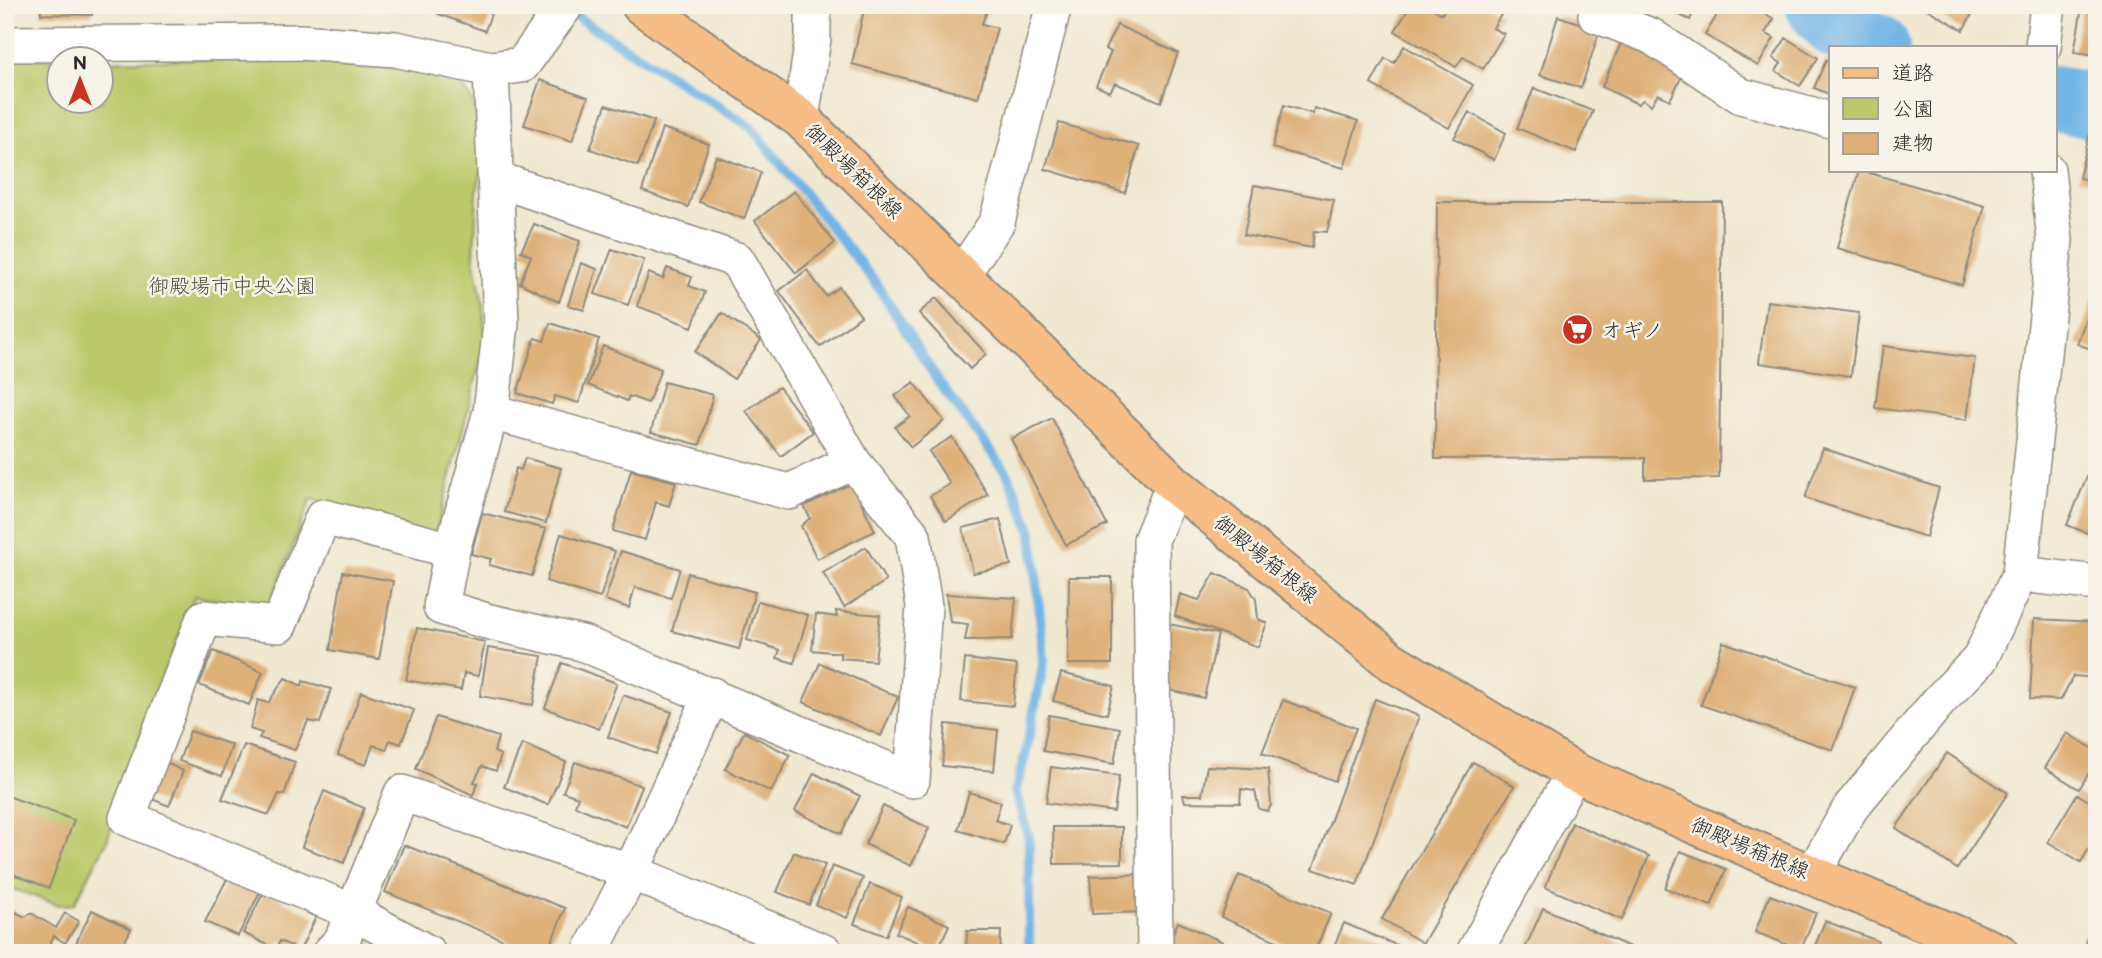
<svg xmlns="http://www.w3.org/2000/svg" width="2102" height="958" font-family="'Balsamiq Sans','Klee One',sans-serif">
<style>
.green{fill:#bbc96b;stroke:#737a4b;stroke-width:2}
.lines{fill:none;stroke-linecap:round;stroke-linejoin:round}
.stream{stroke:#72b5e7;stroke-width:10}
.river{stroke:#72b5e7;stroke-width:66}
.building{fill:#deb179}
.minor-casing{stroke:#8e8a7e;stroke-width:38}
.major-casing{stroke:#8e8a7e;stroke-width:42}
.minor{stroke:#fff;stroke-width:35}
.major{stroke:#f6be86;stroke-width:38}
.labels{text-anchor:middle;stroke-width:5;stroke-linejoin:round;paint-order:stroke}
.street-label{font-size:21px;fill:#2b2b2b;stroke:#f7f3e8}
.park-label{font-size:21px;fill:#4f523b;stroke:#f7f3e8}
.poi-label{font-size:21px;fill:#2b2b2b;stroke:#f7f3e8;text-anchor:start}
</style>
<rect width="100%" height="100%" fill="#f7f3e8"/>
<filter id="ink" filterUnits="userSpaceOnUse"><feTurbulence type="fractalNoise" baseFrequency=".0143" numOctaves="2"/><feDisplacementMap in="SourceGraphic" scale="14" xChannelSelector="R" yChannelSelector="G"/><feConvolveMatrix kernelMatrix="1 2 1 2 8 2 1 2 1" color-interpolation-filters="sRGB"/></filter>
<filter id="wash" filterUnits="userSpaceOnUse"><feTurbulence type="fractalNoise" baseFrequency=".00686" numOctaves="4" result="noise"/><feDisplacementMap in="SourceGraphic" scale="28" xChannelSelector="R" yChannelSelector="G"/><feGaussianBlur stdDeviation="1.57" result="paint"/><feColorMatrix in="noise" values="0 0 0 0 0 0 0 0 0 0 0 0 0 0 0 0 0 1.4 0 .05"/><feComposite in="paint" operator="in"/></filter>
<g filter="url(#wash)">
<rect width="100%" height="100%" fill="#f0e8d0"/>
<path class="green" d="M5 57 59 60 60 102H102V61L307 57 449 71 471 98 486 150 477 191 474 257 482 299 486 340 435 537 311 499 268 609 195 596 145 720 107 841 74 904 58 905 5 886Z"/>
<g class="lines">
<path class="stream" d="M566 10 751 127 875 282 940 384 1007 473 1032 532 1044 660 1026 752 1015 792 1029 838V953"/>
<path class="river" d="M1818 5 1837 26 1877 47
M2055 99 2097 106"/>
</g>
<g id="blocks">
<path class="building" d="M41 5H92V15L41 14Z
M441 5H494L485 31 438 14Z
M865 5H989L982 24 997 28 978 98 852 64Z
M1411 5H1426L1442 14 1447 5H1488L1502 13 1493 28 1504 34 1483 69 1463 57 1456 67 1395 31Z
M1658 5H1697L1690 20Z
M1723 5H1760L1757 9 1774 19 1765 33 1774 38 1758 66 1705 35Z
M1920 5H1977L1963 30Z
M2082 8 2097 11V55L2074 52Z
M1558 16 1600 30 1581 88 1540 75Z
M1117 25 1178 53 1161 102 1115 83 1110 92 1096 86 1111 52 1105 49Z
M1623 38 1684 72 1670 100 1658 94 1651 105 1643 100 1638 104 1602 87Z
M1786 38 1818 58 1800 86 1776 71 1781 63 1773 58Z
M1404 46 1473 85 1449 128 1371 84 1385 58 1394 63Z
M1826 60 1831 62V95L1814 88Z
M540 80 588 97 572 141 524 125Z
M1534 88 1593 111 1576 152 1517 128Z
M606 105 654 121 638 166 590 149Z
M1284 105 1313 114 1314 108 1358 121 1344 168 1272 148Z
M1469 112 1506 133 1494 160 1454 138Z
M1059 123 1139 146 1125 193 1045 169Z
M662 128 709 144 688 207 642 191Z
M2089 136 2097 138V182L2079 178Z
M716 156 761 172 744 219 699 202Z
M1859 170 1985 206 1962 285 1837 248Z
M1254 185 1334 200 1327 232 1314 231 1312 248 1244 235Z
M794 191 835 243 796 273 755 221Z
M1437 202H1722L1719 478 1645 479V458L1435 459Z
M534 224 580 241 559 302 520 283 531 256 521 251Z
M612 249 644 260 628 305 595 294Z
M581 263 597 269 584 310 568 305Z
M667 268 692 277 689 286 705 292 692 327 637 306 649 273 663 279Z
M807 270 826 296 839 287 861 316 820 347 779 291Z
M2097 288V351L2077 344Z
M936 298 986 354 970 369 919 313Z
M1767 301 1859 313 1851 376 1759 363Z
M722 313 761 340 734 379 695 352Z
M550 323 599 339 579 403 555 396 552 404 517 393 535 338 544 341Z
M603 346 661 369 648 403 629 396 627 401 588 385Z
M1883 346 1975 358 1967 420 1875 408Z
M664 382 713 395 700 445 651 432Z
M914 382 944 421 911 447 895 427 910 416 895 396Z
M779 387 813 432 781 456 746 411Z
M1052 418 1107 525 1066 545 1011 439Z
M952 437 988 495 946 521 930 496 950 484 929 451Z
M1823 448 1939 488 1926 537 1805 498Z
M525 458 561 468 546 523 504 512 516 468 521 470Z
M2092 465 2097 467V537L2067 525Z
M631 470 676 482 669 506 656 502 645 540 613 531Z
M852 483 875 531 817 559 801 526 810 518 804 506Z
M482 513 546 529 532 576 489 565 491 559 471 554Z
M1000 519 1011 565 973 573 963 528Z
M561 534 615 551 600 598 546 581Z
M866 547 886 581 844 607 823 573Z
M621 551 680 569 671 598 635 587 629 608 605 600Z
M343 572 393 581 379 659 330 650Z
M688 573 755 592 739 649 672 631Z
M1215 573 1249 588 1256 599 1258 619 1267 623 1258 647 1175 616 1180 594 1199 600Z
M1069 577H1112V664H1068Z
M946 594 1016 598 1012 639 965 640 968 624 950 622Z
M758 601 808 615 794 663 777 658 780 650 747 640Z
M836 611 880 615 875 661 840 658V653L812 650 816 614 837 617Z
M2034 619 2097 622V678L2073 676 2061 700 2030 699Z
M1169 624 1218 634 1204 698 1160 688Z
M417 628 485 642 478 676 464 673 461 690 406 680Z
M1723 642 1855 687 1833 750 1701 705Z
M488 648 542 656 533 705 480 696Z
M213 651 263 672 249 705 199 685Z
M965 659 1017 665 1013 706 961 701Z
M562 663 617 683 599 729 545 708Z
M820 663 898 697 881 736 803 702Z
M1061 673 1114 686 1107 714 1053 701Z
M285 678 302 686 303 681 331 689 320 723 308 721 295 750 259 738 262 733 250 729 258 700 268 703Z
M361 692 414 710 401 744 390 740 386 750 373 745 366 765 338 755Z
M623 695 672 712 656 754 608 737Z
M1375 699 1419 716 1357 885 1313 869Z
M1283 700 1356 728 1335 781 1262 753Z
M1049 715 1120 728 1114 764 1043 751Z
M436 717 498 737 494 752 501 755 496 771 482 766 474 782 478 783 473 795 416 769Z
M946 724 998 730 994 771 942 766Z
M190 731 232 745 222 776 179 761Z
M744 732 790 755 771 792 725 769Z
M2067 733 2097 751V760L2079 789 2045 768Z
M522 744 566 762 548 805 504 787Z
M244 745 295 762 284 795 279 794 269 815 222 799Z
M1947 753 2008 793 1957 869 1896 828Z
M163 761 183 771 169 806 147 797Z
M575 762 642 786 626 827 575 806 578 797 563 792Z
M1473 762 1514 786 1423 943 1382 919Z
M1207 766 1268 769 1271 805 1268 811 1259 809 1255 791 1241 789 1240 803 1185 802 1183 795H1202Z
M1051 767 1119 776 1114 812 1046 803Z
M814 773 860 796 841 834 795 811Z
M324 791 364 808 344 863 302 847Z
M969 792 1001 802 995 820 1010 825 1004 844 958 830Z
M2077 794 2097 806V835L2081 862 2048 842Z
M5 795 74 820 49 888 5 871Z
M883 806 929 828 911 866 865 844Z
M1572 823 1649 856 1622 920 1545 887Z
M1053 827H1122V863L1054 864Z
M404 845 565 908 547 953H536L385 892Z
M1680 851 1726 869 1711 906 1665 888Z
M794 852 825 865 809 905 777 892Z
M832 866 863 878 847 918 816 905Z
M1143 874 1145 912 1092 914 1090 876Z
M1239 875 1331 913 1314 953H1305L1221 917Z
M228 877 260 892 238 936 205 922Z
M870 884 902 897 886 936 854 924Z
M264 891 316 917 300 950 280 941 276 949 243 933Z
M1770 895 1816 913 1801 950 1755 932Z
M2097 905V951L2084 947Z
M908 907 949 925 937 951 896 933Z
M1543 908 1643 953H1523Z
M10 909 25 917 31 913 56 928 65 913 79 921 65 943 54 936 44 953H5V917Z
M92 910 131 929 119 953H71Z
M1825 921 1878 941 1873 953H1812Z
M1178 922 1223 942 1218 953H1172L1165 950Z
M1344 923 1415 953H1331Z
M967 931H1001L1000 953H966Z
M372 943 381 953H362Z"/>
</g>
</g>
<g filter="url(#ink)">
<use href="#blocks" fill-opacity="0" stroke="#8e8a7e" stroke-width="2"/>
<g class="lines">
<defs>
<path id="minor" d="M1596 15 1651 36 1741 96 1831 120
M5 44 300 42 395 49 491 69 522 65 566 5
M2043 47 2048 5
M491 69 501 324 491 412 452 550 441 607 486 621 582 643 912 780 924 606 913 536 853 462 737 260 496 179
M801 119 813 38V5
M961 276 997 222 1054 5
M491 412 789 492 853 462
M2020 574 2097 583
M1812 875 1851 807 1940 700 1980 659 2020 574 2055 240 2047 170
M330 953 342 940 402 793 631 872 826 953
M428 953 353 912 127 818 204 618 279 625 323 517 452 550
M590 953 631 872 712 695
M1155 953 1151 540 1174 484
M1474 953 1574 772"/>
<path id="major" d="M641 5 801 119 1174 484 1391 661 1574 772 1812 875 1999 953"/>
</defs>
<use href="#minor" class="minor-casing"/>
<use href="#major" class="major-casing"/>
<use href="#minor" class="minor"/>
<use href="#major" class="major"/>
</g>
</g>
<defs>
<symbol id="supermarket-disc" viewBox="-11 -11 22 22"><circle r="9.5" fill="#c8321e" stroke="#f7f3e8"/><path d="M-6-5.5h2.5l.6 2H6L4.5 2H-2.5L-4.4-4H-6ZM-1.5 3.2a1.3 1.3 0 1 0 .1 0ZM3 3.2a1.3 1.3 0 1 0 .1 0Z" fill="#fff"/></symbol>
</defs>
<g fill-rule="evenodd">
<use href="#supermarket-disc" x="1560" y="312" width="35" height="35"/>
</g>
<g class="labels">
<g class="street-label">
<text transform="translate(854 171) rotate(44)" y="7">御殿場箱根線</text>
<text transform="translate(1266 559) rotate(39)" y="7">御殿場箱根線</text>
<text transform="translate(1750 848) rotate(23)" y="7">御殿場箱根線</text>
</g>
<g class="park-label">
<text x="232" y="293">御殿場市中央公園</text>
</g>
<g class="poi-label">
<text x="1601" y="337">オギノ</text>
</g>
</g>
<rect width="2102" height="958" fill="none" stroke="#f7f3e8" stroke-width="28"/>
<rect x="1829" y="46" width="228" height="126" fill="#f7f3e8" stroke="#a5a39c" stroke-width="2"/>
<rect x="1843" y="68" width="35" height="10" fill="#f6be86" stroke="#a5a39c" stroke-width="2"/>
<text x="1892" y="80" font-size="21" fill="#2b2b2b">道路</text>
<rect x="1843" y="98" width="35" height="21" fill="#bbc96b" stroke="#a5a39c" stroke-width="2"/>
<text x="1892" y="116" font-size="21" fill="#2b2b2b">公園</text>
<rect x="1843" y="133" width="35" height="21" fill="#deb179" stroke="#a5a39c" stroke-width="2"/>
<text x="1892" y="150" font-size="21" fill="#2b2b2b">建物</text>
<g transform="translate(80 80)"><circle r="33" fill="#f7f3e8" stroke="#a5a39c" stroke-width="2"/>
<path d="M0-5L12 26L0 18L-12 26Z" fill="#c8321e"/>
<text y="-10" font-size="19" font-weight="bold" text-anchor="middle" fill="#2b2b2b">N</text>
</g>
</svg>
